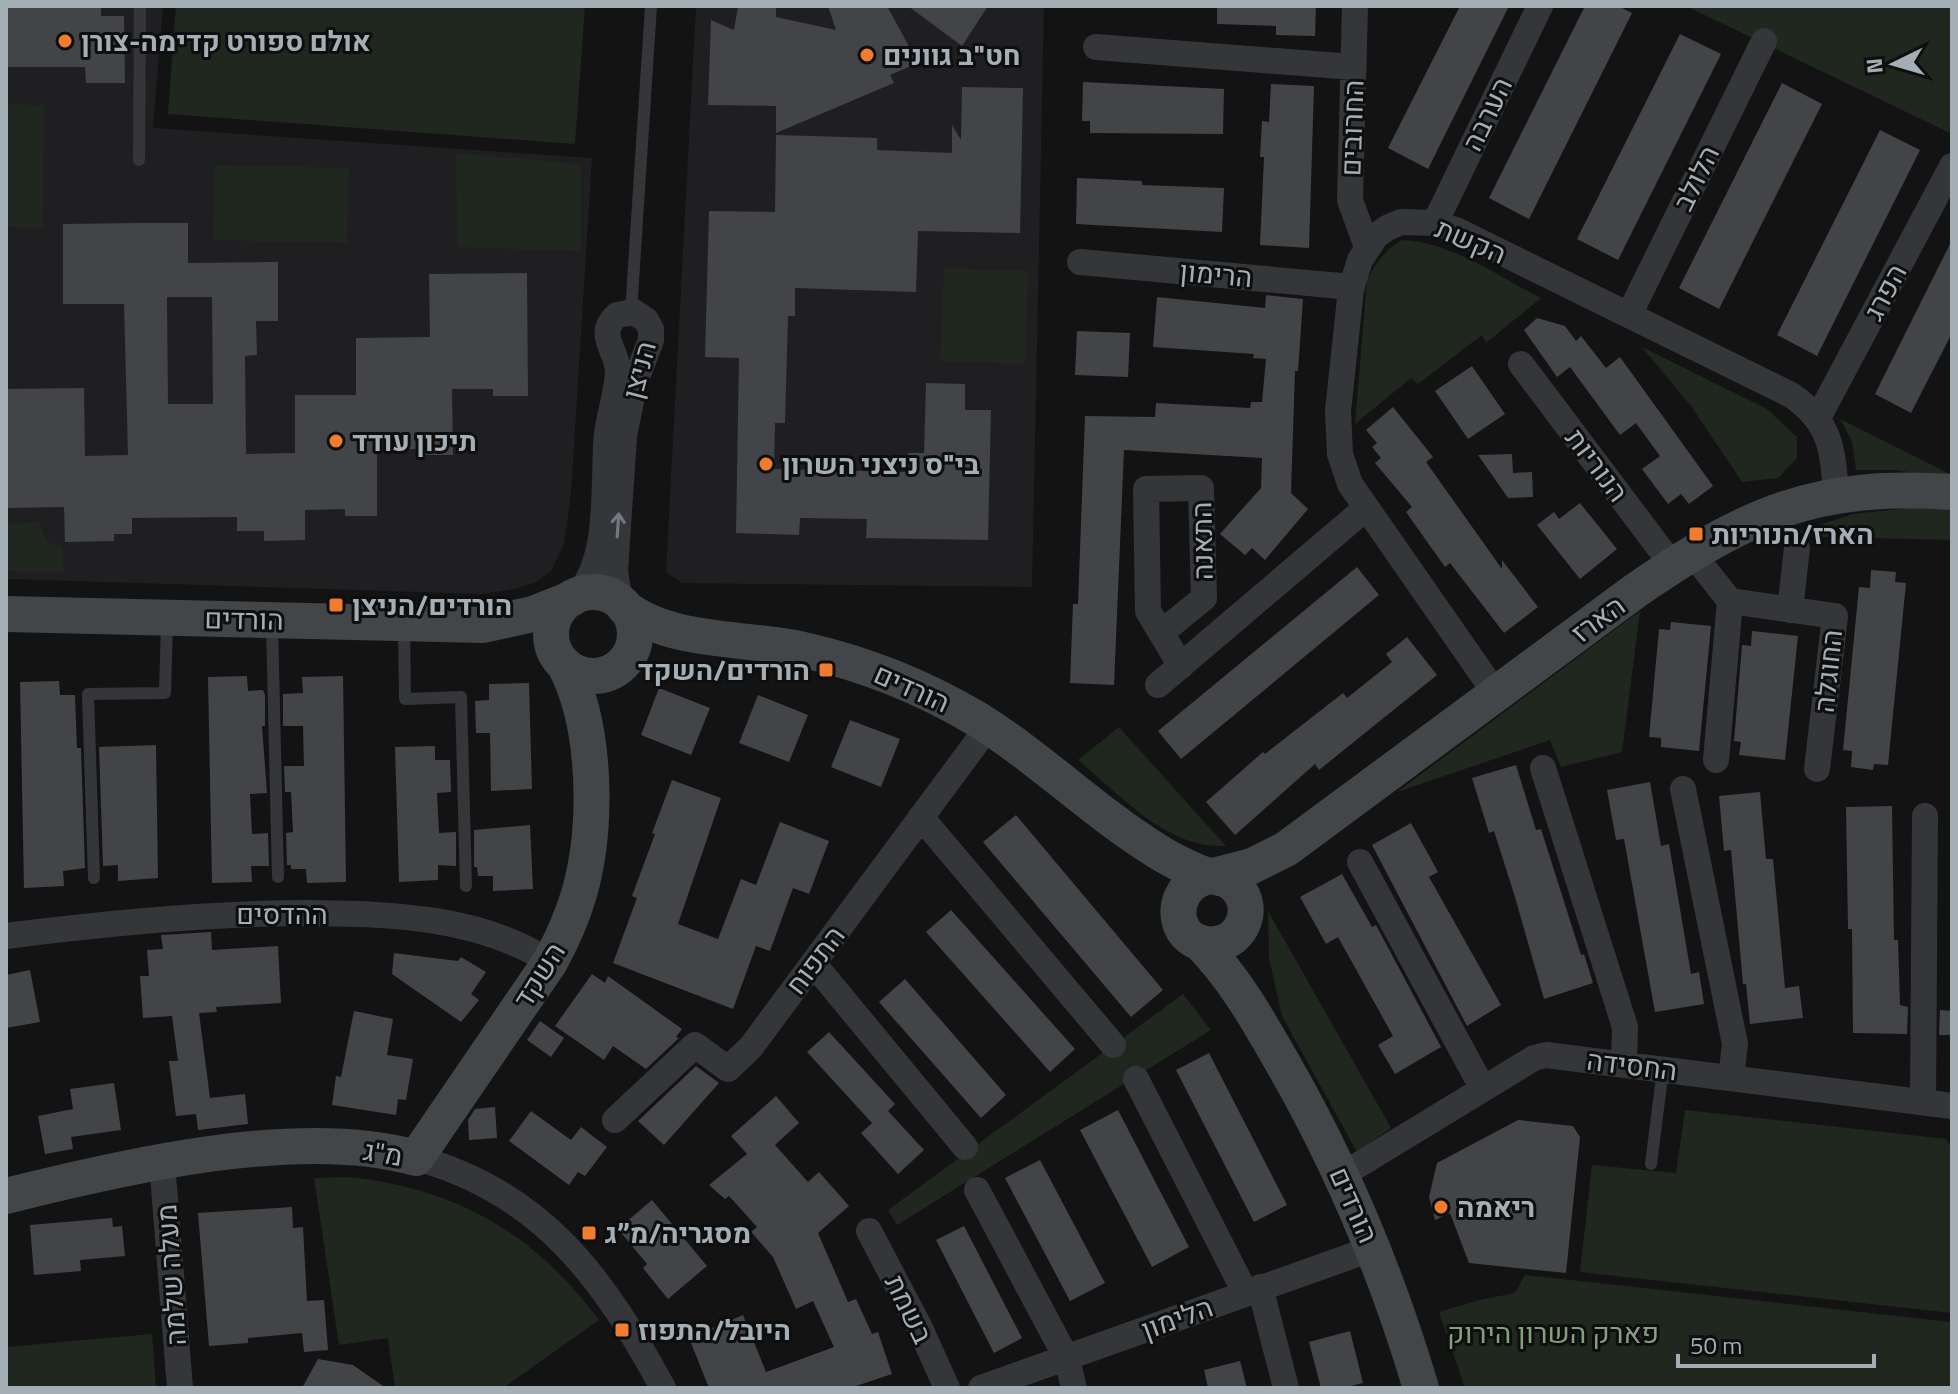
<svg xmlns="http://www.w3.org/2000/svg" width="1958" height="1394" font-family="'Titillium Web',Heebo,sans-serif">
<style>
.built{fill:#1f1f21}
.green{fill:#20271f}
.building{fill:#424447;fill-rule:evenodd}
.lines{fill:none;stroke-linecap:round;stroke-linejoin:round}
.lane{stroke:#343639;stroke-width:12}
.street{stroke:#343639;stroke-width:26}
.secondary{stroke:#424649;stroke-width:36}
.oneway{stroke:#72787d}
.poi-dot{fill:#f17c2e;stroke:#0e0e0f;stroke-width:3}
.labels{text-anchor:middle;stroke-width:6;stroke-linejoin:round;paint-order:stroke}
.poi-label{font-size:28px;font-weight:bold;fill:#a4aeb5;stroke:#0e0e0f;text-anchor:start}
.street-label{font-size:28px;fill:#a4aeb5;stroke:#0e0e0f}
.park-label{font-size:28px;fill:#82a07b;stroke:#0e0e0f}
</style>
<rect width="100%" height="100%" fill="#131314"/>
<path class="built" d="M6 6H163L153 128 592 158 571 494 564 544 551 571 536 582 515 589 483 594 6 579Z
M696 6H1044L1032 587 682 583 666 572Z"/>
<path class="green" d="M176 6H585L575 144 168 114Z
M1686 6H1952V134Z
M6 104 44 105 43 228 6 227Z
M456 153 581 164V251L457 247Z
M215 165 349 168 347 243 213 240Z
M1402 240C1451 242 1498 276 1541 298L1486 343 1482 335 1418 384 1411 378 1355 424 1367 280C1376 263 1385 249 1402 240Z
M944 268 1028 271 1025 364 940 361Z
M1642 347 1767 409 1797 437V458L1778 478 1742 482 1691 406Z
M1840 419 1952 475V478L1895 470H1856L1852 441Z
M1936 505 1952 508V540L1785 536 1853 514Z
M38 522 48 542 62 547 64 572 6 571V524Z
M1640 611 1622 752 1561 767 1550 740 1397 792Z
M1119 727 1226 846C1218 846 1209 846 1201 844 1154 834 1114 790 1078 760Z
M1268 911 1391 1128 1357 1152 1282 1016 1269 958Z
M1183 994 1211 1030 897 1225 888 1210Z
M1685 1110 1946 1139 1952 1148V1313L1580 1272 1592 1165 1676 1173Z
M348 1177C456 1188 534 1233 599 1320L503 1388H395L388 1338 339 1345 314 1178Z
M1525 1275 1952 1322V1388H1465L1439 1312 1479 1300 1515 1293Z
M152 1334 156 1388H6V1347Z"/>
<path class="building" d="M6 6H101V16H124L125 83H86L85 67H6Z
M738 6H776V17L836 30 828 6H887L918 63 890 75 894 83 776 133V106L708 105 711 20 734 30Z
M908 6H988L962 46Z
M1217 6H1316L1315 36 1276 35V26L1217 24Z
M1460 6H1509L1428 169 1388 148Z
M1585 6H1618L1632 13 1529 219 1489 198Z
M1680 34 1721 54 1618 260 1577 239Z
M1083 82 1224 89 1223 134 1090 133V121H1082Z
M1782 83 1822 104 1719 309 1679 288Z
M1271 84 1314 86 1309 248 1260 245 1264 157H1260L1262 121 1269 122Z
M962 87 1023 88 1020 233 918 231 916 292 795 288V316H788L785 423H775L774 469 907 472 908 453H924L926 383 965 384V410H991L988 540 866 538 867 519 800 518 799 535 736 533 739 358 705 357 709 211 775 212 776 135 877 138V150L952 153V125L961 140Z
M1880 130 1920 150 1817 356 1777 335Z
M1077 178 1142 181V185L1224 188 1222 232 1076 224Z
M138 223H188V263L278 262V321H256L257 355 245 356 246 454 295 453V395H356V338L430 337 429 274 527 273 528 396H493V389H452L453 455H419V449L377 450V516H345V509L305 510V540L264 541V531H237V517L132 518V534H114V541L65 542 64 507 6 508V389L84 388 85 456 128 455 124 304H63V224ZM167 297H212L213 404H168Z
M1952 240V333L1911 413 1875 394Z
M1266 295 1303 299 1298 371H1295L1291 493 1308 509 1265 560 1252 548 1245 555 1220 534 1261 488 1262 458 1124 450 1114 685 1070 683 1073 604H1078L1085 416 1155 417 1156 403 1250 408 1251 402H1262L1266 359 1253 358 1254 354 1153 347 1157 297 1265 308Z
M1537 318 1565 326 1576 341 1581 336 1606 368 1620 357 1713 486 1689 504 1681 494 1668 504 1642 469 1660 456 1636 423 1620 435 1570 367 1557 377 1524 330Z
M1077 331 1130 333 1128 377 1075 375Z
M1472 366 1505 414 1468 439 1435 391Z
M1393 407 1433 457 1426 462 1502 569V560L1538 607 1504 633 1450 563 1445 567 1406 512 1412 507 1375 463 1381 458 1372 447 1377 443 1366 430Z
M1512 454 1513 473 1532 472 1533 497 1508 498 1478 455Z
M1580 503 1617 549 1580 579 1537 525 1554 512 1559 519Z
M1357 567 1379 595 1181 759 1158 731Z
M1871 570 1896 572 1895 582 1906 583 1888 765 1874 764 1873 770 1851 767 1852 751 1843 750 1859 587 1870 588Z
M1671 622 1711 626 1699 751 1661 747V738L1649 737 1659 629 1670 630Z
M1752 631 1798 636 1785 760 1739 755 1741 742 1734 741 1742 645 1751 646Z
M1407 637 1437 675 1319 770 1315 764 1235 835 1206 802 1263 752 1265 754 1343 693 1347 698 1392 662 1386 654Z
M247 676 248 691 263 690 265 695V726H262L267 793 250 794 252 834 268 833 269 866H251L252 882 212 883 208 677Z
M343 676 346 882 307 883 306 869H291V865H287L286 833 293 832 291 792H285L284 766H304L303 726H283V694L303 693 302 677Z
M59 681 60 695H75L77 748H81L85 868 63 871 64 886 24 888 20 682Z
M529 683 532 789 491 791 490 733H476L475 701 489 700V684Z
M659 688 710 708 691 755 641 735Z
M758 695 808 715 789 762 739 743Z
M850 720 900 739 881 787 831 767Z
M156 745 158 878 118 881V865L103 866 99 747Z
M435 746V760H450L451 792 437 793 439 833 456 832V866L438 865V880L399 882 395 747Z
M1516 765 1536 830 1541 829 1581 955 1584 954 1593 983 1544 999 1515 897 1494 831 1489 833 1472 778Z
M672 780 721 798 678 924 718 939 741 879 756 885 780 822 829 841 809 894 793 888 770 951 756 946 733 1009 613 963 637 898 632 896 655 834 652 833Z
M1650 782 1661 846 1669 844 1691 974 1699 972 1704 1004 1655 1012 1624 839 1616 840 1607 790Z
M1760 792 1766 859H1773L1785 988 1799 986 1803 1018 1750 1024 1746 984H1743L1731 850 1724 851 1719 796Z
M1892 806 1894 940H1898L1900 1005 1908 1007 1907 1034 1853 1033 1852 929H1848L1846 807Z
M1016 815 1163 990 1131 1017 983 842Z
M1411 823 1438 872 1429 877 1501 1005 1467 1026 1372 845Z
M530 825 533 889 493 891V876H478L477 867H474V830Z
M1342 874 1372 927 1376 925 1441 1047 1395 1074 1378 1045 1393 1036 1338 937 1326 944 1300 897Z
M951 910 1075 1049 1050 1072 926 932Z
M211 932 212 950 278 946 281 1003 216 1007 217 1012 199 1013 210 1098 245 1094 248 1124 198 1130 196 1114 176 1116 169 1061H178L172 1016 143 1018 140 976H149L147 950 163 949 161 935Z
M394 953 458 961 461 957 486 972 471 994 479 1000 461 1022 392 974Z
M30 970 40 1022 6 1028V975Z
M592 974 605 983 608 976 682 1029 676 1037 679 1038 646 1069 613 1046 604 1060 555 1026Z
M905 979 1006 1095 981 1118 879 1002Z
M1940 1010 1952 1011V1035H1939Z
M354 1011 393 1019 387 1055 413 1059 406 1100 398 1099 396 1115 332 1105 336 1076 341 1077Z
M540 1021 564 1038 551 1057 527 1040Z
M829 1032 895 1104 888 1111 924 1150 898 1174 861 1133 872 1123 807 1052Z
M1209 1053 1287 1205 1254 1222 1176 1070Z
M696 1066 719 1083 664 1145 638 1121Z
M114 1083 121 1130 71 1137 73 1149 45 1154 38 1116 73 1109 70 1089Z
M776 1096 799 1123 775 1145 808 1182 819 1172 849 1206 818 1233 848 1302 856 1299 872 1334 878 1332 892 1374 850 1388H709L689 1338 743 1315 766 1372 834 1347 813 1301 796 1309 773 1257 751 1232 757 1227 729 1196 725 1199 709 1185 747 1154 731 1136Z
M495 1107 497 1138 469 1140 468 1120 475 1109Z
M1118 1110 1189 1247 1152 1267 1080 1130Z
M531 1111 571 1140 581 1127 607 1147 585 1176 578 1172 569 1185 509 1141Z
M1518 1120 1573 1126 1580 1137 1566 1273 1469 1263 1450 1213 1435 1220 1429 1197 1437 1163Z
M1040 1160 1105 1283 1070 1301 1005 1178Z
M652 1200 707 1266 668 1299 643 1268 647 1264 618 1229Z
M292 1207 293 1228 303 1227 307 1301 324 1300 328 1350 304 1352 302 1333 248 1338V1343L209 1346 198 1213Z
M112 1218 113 1227 122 1226 125 1256 80 1260 81 1271 34 1275 30 1225Z
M964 1226 1022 1338 994 1353 936 1240Z
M1350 1331 1363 1383 1343 1388H1321L1309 1342Z
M318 1359 353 1365 386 1388H302Z
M1240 1361 1247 1388H1208L1204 1370Z"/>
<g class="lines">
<path class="lane" d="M139 160 140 6
M631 312 651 6
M272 624 278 877
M404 628 405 699 461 697 466 886
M94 878 88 694 165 693 167 622
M1651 1164 1663 1069"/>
<path class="street" d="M1355 6 1350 200 1367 247
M1096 47 1353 67
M1435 223 1540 6
M1080 262 1352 287
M1629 315 1764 41
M1521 364 1673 566
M1818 418 1952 166
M1692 553 1730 601 1835 616 1817 769
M577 596C612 556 602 484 607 433 610 413 617 392 618 372 618 350 595 335 617 315L634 312 646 320 651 329V340L635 382 624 436 615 571 620 602
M1790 610 1797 548
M1161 633 1204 598 1201 488 1146 489 1148 611 1181 666
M1158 685 1366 508
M1496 694 1350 484 1340 454 1338 411 1351 289 1360 260 1376 236 1387 228 1401 222 1435 223 1456 230 1791 395C1831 422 1833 450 1836 495
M1716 760 1730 601
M1543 768 1625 1027 1624 1064
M1683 789 1735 1044 1731 1078
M921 817 1113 1045
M1360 862 1483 1089
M6 936C107 923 207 913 309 913 391 914 479 916 550 962
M813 963 965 1147
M1136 1079 1245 1292
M1923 1102 1925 816
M615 1120 695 1045 728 1069 751 1047 988 727
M416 1158C542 1192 604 1279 663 1388
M162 1162 180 1388
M1342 1175 1534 1058 1546 1055 1952 1106
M977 1190 1067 1359 1074 1388
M869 1231 920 1328 947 1388
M1260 1287 1286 1388
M981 1388 1374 1248"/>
<path class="secondary" d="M551 634a42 42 0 1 1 84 0a42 42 0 1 1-84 0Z
M624 607C671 644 747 637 804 650 866 664 923 687 977 719 1040 758 1094 812 1157 851 1171 860 1186 867 1200 873 1214 878 1228 876 1238 889 1255 909 1242 941 1216 944 1172 950 1163 887 1209 876
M6 614 483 625 533 614 571 599
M1214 876 1252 866 1286 849 1635 591C1747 514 1814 483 1952 492
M1199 942C1234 977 1258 1020 1282 1062 1342 1166 1387 1274 1421 1388
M6 1196C122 1167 299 1125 416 1158L550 962C562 940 572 918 579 894 598 828 597 725 564 664"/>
</g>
<defs><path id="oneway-shaft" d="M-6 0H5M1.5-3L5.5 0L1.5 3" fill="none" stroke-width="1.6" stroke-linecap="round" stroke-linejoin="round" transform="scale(2)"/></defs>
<use class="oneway" href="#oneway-shaft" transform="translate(618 525) rotate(-86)"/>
<g class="poi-dot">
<circle cx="65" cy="41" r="8"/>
<circle cx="867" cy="55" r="8"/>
<circle cx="336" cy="441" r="8"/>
<circle cx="766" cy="464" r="8"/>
<rect x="1688" y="526" width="16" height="16" rx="4"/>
<rect x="328" y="597" width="16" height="16" rx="4"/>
<rect x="818" y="662" width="16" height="16" rx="4"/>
<circle cx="1441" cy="1207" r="8"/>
<rect x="581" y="1225" width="16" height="16" rx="4"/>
<rect x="614" y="1322" width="16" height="16" rx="4"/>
</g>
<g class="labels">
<g class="poi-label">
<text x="81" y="51">אולם ספורט קדימה-צורן</text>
<text x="883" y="65">חט"ב גוונים</text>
<text x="352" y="451">תיכון עודד</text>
<text x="782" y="474">בי"ס ניצני השרון</text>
<text x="1712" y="544">הארז/הנוריות</text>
<text x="352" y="615">הורדים/הניצן</text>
<text x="810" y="680" text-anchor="end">הורדים/השקד</text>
<text x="1457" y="1217">ריאמה</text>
<text x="605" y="1243">מסגריה/מ״ג</text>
<text x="638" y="1340">היובל/התפוז</text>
</g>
<g class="street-label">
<text transform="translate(1487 114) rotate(-64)" y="10">הערבה</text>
<text transform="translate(1352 128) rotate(-88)" y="10">החרובים</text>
<text transform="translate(1696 178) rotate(-64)" y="10">הלולב</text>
<text transform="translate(1471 241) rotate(23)" y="10">הקשת</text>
<text transform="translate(1216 274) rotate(5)" y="10">הרימון</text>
<text transform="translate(1885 292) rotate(-62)" y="10">הפרג</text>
<text transform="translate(639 370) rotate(-75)" y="10">הניצן</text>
<text transform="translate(1597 465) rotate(53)" y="10">הנוריות</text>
<text transform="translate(1202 541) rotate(-91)" y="10">התאנה</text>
<text transform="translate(244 619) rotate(1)" y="10">הורדים</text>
<text transform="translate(1598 619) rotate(-36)" y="10">הארז</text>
<text transform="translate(1828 671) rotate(-84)" y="10">החוגלה</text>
<text transform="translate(912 688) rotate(24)" y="10">הורדים</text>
<text x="282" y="924">ההדסים</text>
<text transform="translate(815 960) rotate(-53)" y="10">התפוח</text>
<text transform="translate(539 975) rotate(-58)" y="10">השקד</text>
<text transform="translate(1632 1065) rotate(7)" y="10">החסידה</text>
<text transform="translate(383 1153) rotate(9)" y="10">מ"ג</text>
<text transform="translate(1354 1205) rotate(66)" y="10">הורדים</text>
<text transform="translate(171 1275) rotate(-94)" y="10">מעלה שלמה</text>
<text transform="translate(909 1309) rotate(64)" y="10">בשמת</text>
<text transform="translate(1177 1318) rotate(-20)" y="10">הלימון</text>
</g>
<g class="park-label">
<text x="1553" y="1343">פארק השרון הירוק</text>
</g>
</g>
<rect width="1958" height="1394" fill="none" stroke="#a4aeb5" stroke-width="16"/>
<g transform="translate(1894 64) rotate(265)" stroke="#0e0e0f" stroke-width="6" paint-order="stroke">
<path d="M0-6L14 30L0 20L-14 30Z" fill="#a4aeb5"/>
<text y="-12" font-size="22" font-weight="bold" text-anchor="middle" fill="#a4aeb5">N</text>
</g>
<path d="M1678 1354v12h196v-12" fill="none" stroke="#a4aeb5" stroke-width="4"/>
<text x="1690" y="1354" font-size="24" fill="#a4aeb5" stroke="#0e0e0f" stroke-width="6" paint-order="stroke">50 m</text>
</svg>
